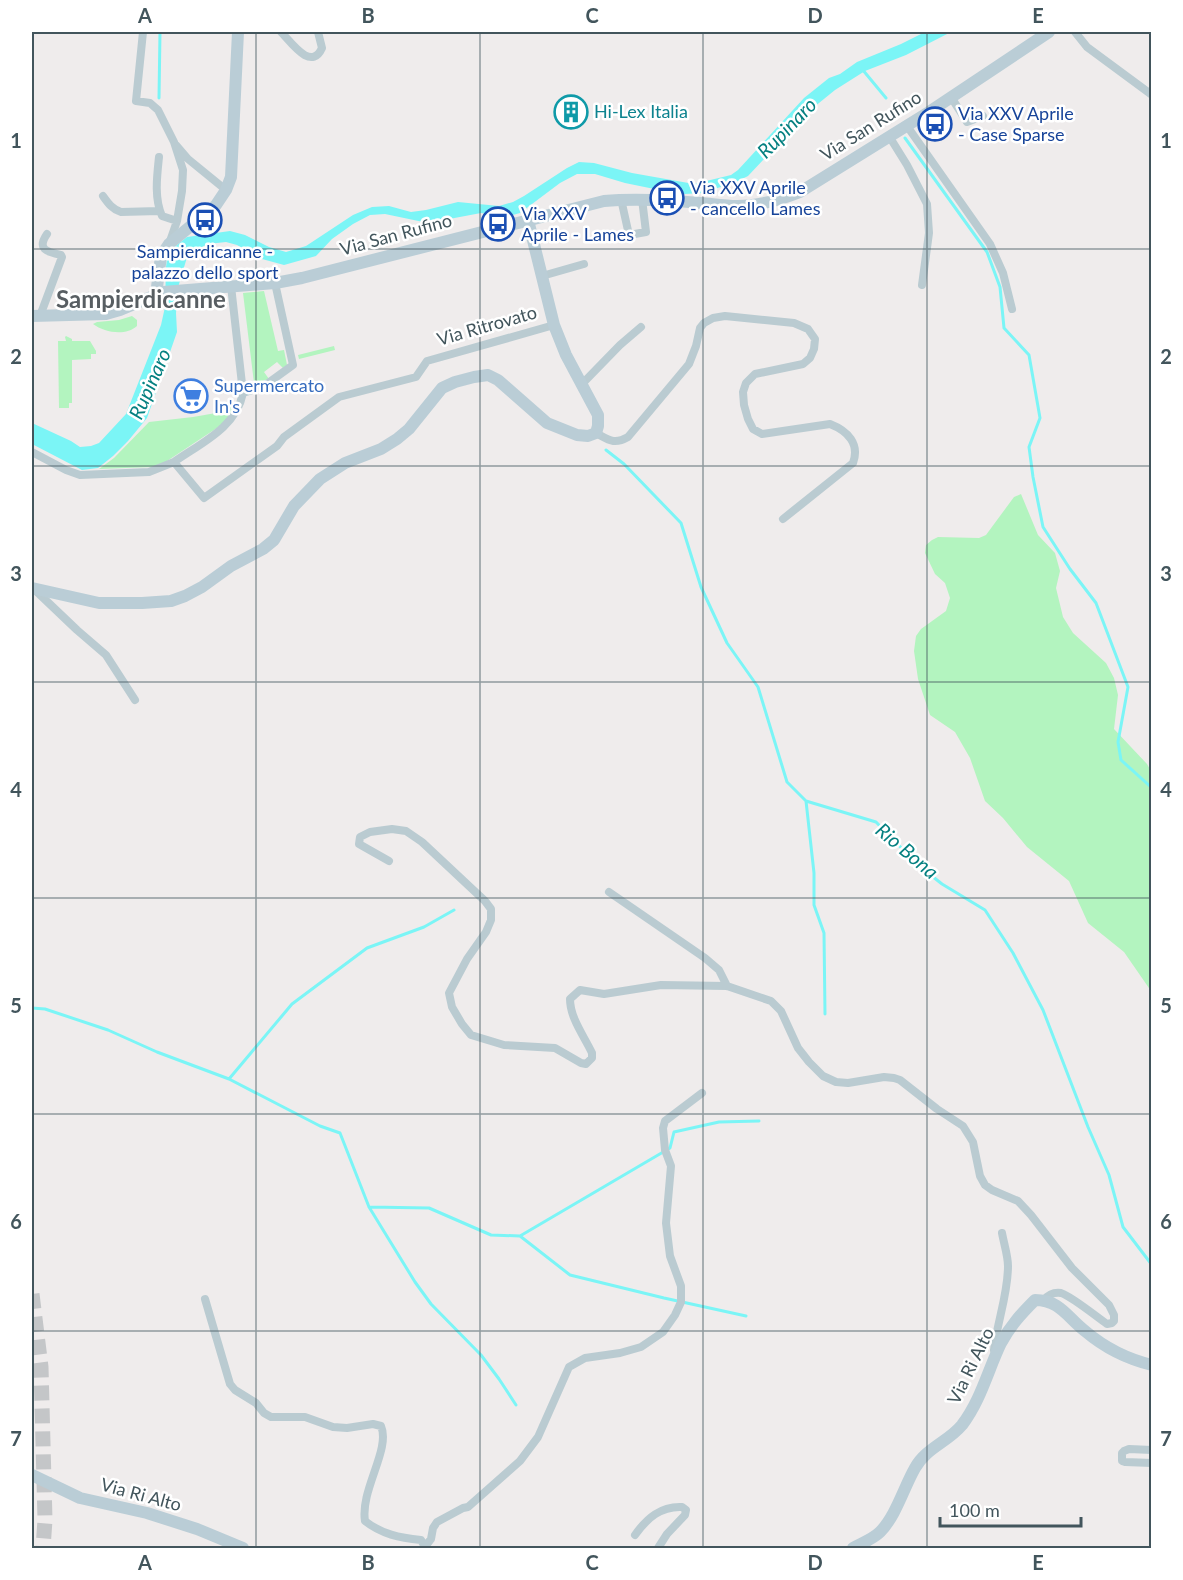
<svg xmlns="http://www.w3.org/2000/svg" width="1183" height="1580" font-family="Lato,sans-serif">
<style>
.green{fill:#b3f4bf}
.water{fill:#7bf5f6}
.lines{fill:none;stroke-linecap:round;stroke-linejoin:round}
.stream{stroke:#7bf5f6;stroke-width:3}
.highway-tunnel{stroke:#c4c6c8;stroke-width:15;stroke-dasharray:15 8;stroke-linecap:butt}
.street{stroke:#bacbd1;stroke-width:8}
.secondary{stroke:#bacdd6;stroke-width:12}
.grid{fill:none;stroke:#42555c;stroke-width:1.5;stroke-opacity:0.55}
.labels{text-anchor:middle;stroke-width:5;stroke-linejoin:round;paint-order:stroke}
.culture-label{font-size:18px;fill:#0d838f;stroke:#fff;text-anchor:start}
.transit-label{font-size:18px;fill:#164399;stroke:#fff;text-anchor:start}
.street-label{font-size:18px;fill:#42555c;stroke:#fff}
.shop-label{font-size:18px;fill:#366cbe;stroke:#fff;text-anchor:start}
.water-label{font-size:20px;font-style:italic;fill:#058081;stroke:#fff}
.district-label{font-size:24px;font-weight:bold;fill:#585e62;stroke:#fff}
.neatline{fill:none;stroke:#42555c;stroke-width:2}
.grid-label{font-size:20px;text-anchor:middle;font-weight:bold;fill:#42555c}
</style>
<rect width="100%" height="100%" fill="#efecec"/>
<path class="green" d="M264 291 278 351 284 350 287 365 283 368 277 362 264 372 269 379 254 383 243 293Z
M132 316 137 320V326C126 336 105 333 93 324L97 322 119 320Z
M66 336 72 339V341H90L96 351V354H91V359L72 360V403H69V408H59L58 341H66L65 337Z
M334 346 335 350 299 359 298 355Z
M237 401 226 422 164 463 152 467 99 469 114 458 149 422 193 417 216 413Z
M1021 494 1038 535 1055 553 1060 571 1056 588 1063 617 1073 633 1106 663 1114 678 1118 695 1114 729 1147 764 1151 771V991L1124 952 1088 923 1069 881 1027 847 1003 818 985 801 970 758 955 732 930 715 918 679 914 651 916 636 921 629 946 611 950 598 945 583 935 574 925 553 926 545 932 540 938 537 979 538 986 535 1014 497Z"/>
<path class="water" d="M925 32H951L906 55 865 71 835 90 803 116 782 140 748 176 736 182 702 193 685 194 669 192 625 183 595 174H577L560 183 520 213 509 216 481 213 428 223 385 214 370 215 353 224 332 239 316 256 284 265 262 259 237 245 226 242 208 244 188 254 179 284 176 313 177 332 147 418 128 441 113 456 98 468 82 470 32 444V423L71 441 80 447 91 446 99 443 126 414 161 325 165 307 166 267 168 252 187 237 230 231 245 235 269 247 286 252 306 246 353 215 372 207 389 206 411 212 426 210 458 202 499 206 513 202 524 196 567 168 579 162 594 163 632 173 694 184 731 175 738 170 804 98 829 78 840 74 857 62 901 44Z"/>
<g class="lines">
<path class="stream" d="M862 69 886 98
M159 98 160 32
M905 138 987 252 1000 287 1004 328 1029 355 1040 418 1029 447 1033 477 1043 527 1070 569 1096 603 1128 687 1118 742 1121 760 1152 788
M606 450 624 464 681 523 701 587 727 643 758 687 787 782 806 801 876 822 918 865 942 884 985 910 1013 953 1043 1010 1088 1127 1109 1175 1123 1227 1152 1265
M806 801 814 873V905L824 933 825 1014
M32 1008 45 1009 108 1030 157 1052 229 1079 320 1126 340 1133 369 1207 429 1208 491 1235 520 1236 670 1148 674 1132 719 1122 759 1121
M229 1079 292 1004 367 948 424 927 454 910
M369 1207 415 1282 431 1304 481 1355 499 1379 516 1405
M520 1236 570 1275 664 1298 746 1316"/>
<path class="highway-tunnel" d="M32 1294 41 1367 45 1520 43 1548"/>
<path class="street" d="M143 32 136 101 150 103 158 110 174 142 183 170 182 191 177 221 169 244
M281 32C291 42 311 72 322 48L318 32
M1075 32 1087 47 1152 95
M951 97 967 122 983 116
M907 126 990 244 1003 273 1012 309
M889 136 907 165 927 204 929 233 922 285
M176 145 188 159 226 190
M159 157C157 176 154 198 162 216L177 221
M103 196C108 203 112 209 121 212L159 211
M621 199 629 235 646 232 642 199
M542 276 584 264
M231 286 243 393
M40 316 62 257 61 255C48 252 36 250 47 234
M582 384 620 345 641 327
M596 433C609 440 614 445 628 437L689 364 696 346 700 328 704 323 713 318 725 316 794 323 808 329 815 339 814 349 810 358 803 364 755 374 746 383 743 392 744 405 748 419 753 429 762 434 830 424C848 431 860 444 853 463L783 519
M32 452 66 470 80 475 149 472 174 462 204 498 277 446 284 437 339 397 416 377 427 361 554 325
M174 462C201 443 236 428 243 393L264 386 293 365 275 283
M35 590 77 630 106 655 135 700
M389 861 359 844 360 837 370 832 392 829 406 831 422 842 485 901 491 909V920L486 932 467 959 449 993 452 1007 462 1024 471 1035 504 1045 555 1048 581 1063 586 1064 592 1058V1053C584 1036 570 1018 570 999L580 990 604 994 661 985 727 986 771 1001 781 1011 798 1048 809 1062 823 1076 836 1082 848 1083 884 1077 894 1078 900 1080 937 1109 963 1126 973 1142 980 1176 985 1185 992 1190 1018 1201 1031 1215 1072 1268 1109 1305 1114 1315V1321L1112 1323 1107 1324C1097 1317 1071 1296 1061 1293 1054 1292 1048 1295 1044 1300
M609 892 705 958 719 970 727 986
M205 1299 230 1384 235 1390 256 1403 264 1413 271 1417H305L333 1427 347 1428 373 1424 381 1426C391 1449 360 1490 365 1521 381 1534 400 1538 421 1540L425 1547
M994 1350C997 1322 1008 1295 1008 1266 1008 1256 1004 1244 1002 1233
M1152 1450 1129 1449 1124 1451 1122 1453V1461L1125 1462 1152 1463
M635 1535C647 1518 661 1506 682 1507L686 1510 685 1515 667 1534 658 1548
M424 1548 431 1539 433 1528 437 1522 463 1508 468 1507 520 1461 538 1437 569 1367 585 1358 620 1353 641 1347 663 1332 675 1315 681 1302V1286L670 1256 666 1223 671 1166 665 1150 663 1128 665 1121 702 1093"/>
<path class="secondary" d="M156 295 161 256 169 244 216 205 226 190 231 177 238 32
M32 316 106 314 120 310 163 292 275 283 302 278 604 201C636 198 668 200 701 203 713 204 725 206 737 206 759 206 780 200 800 192L929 112 1049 32
M32 588 99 603H142L171 601 185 596 202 587 231 566 263 549 274 540 294 506 320 479 345 463 381 449 397 439 409 429 442 388 455 382 474 377 488 375 498 380 547 423 577 435 588 436 596 433 598 426V415L566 355 554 325 528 220
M32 1475 80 1498 147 1513 197 1529 243 1548
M853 1548C862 1543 873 1539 880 1532 896 1516 904 1487 915 1468 926 1448 948 1442 962 1425 981 1400 988 1370 1001 1343 1011 1325 1021 1314 1035 1300 1060 1300 1067 1317 1085 1331 1105 1348 1127 1359 1152 1365"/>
</g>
<path class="grid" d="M256 32V1548M480 32V1548M703 32V1548M927 32V1548M32 249H1152M32 466H1152M32 682H1152M32 898H1152M32 1114H1152M32 1331H1152"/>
<defs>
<symbol id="building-ring" viewBox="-11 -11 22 22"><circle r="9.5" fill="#fff" stroke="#0f9aa8" stroke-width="1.5"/><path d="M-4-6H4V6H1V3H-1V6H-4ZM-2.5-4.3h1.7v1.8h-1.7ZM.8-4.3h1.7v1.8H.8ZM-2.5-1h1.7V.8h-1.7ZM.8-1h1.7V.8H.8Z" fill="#0f9aa8"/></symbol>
<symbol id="bus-ring" viewBox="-11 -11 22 22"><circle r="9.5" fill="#fff" stroke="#1a4fb4" stroke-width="1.5"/><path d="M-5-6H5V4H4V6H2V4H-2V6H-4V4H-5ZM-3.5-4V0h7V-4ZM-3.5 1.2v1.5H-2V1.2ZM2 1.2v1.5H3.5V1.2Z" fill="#1a4fb4"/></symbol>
<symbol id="supermarket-ring" viewBox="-11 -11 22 22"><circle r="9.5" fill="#fff" stroke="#3f7fe0" stroke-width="1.5"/><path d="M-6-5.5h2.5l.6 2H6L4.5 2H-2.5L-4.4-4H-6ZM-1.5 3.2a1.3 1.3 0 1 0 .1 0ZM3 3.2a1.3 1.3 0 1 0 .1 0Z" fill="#3f7fe0"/></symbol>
</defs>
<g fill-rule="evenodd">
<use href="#building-ring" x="552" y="93" width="38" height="38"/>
<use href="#bus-ring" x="916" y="105" width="38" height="38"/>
<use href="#bus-ring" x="648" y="179" width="38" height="38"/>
<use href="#bus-ring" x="186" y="201" width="38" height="38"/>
<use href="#bus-ring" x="479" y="205" width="38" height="38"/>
<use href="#supermarket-ring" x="172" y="377" width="38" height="38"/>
</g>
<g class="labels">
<g class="culture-label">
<text x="594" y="118">Hi-Lex Italia</text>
</g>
<g class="transit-label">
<text x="958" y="120">Via XXV Aprile<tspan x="958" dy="21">- Case Sparse</tspan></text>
<text x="690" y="194">Via XXV Aprile<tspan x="690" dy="21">- cancello Lames</tspan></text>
<text x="521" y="220">Via XXV<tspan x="521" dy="21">Aprile - Lames</tspan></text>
<text x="205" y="258" text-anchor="middle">Sampierdicanne -<tspan x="205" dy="21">palazzo dello sport</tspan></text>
</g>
<g class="street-label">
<text transform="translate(871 126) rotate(-32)" y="6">Via San Rufino</text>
<text transform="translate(396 235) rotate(-15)" y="6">Via San Rufino</text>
<text transform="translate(487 326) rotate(-16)" y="6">Via Ritrovato</text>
<text transform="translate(971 1366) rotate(-64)" y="6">Via Ri Alto</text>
<text transform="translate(141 1495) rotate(15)" y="6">Via Ri Alto</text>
</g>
<g class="shop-label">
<text x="214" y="392">Supermercato<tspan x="214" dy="21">In's</tspan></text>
</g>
<g class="water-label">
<text transform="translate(787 128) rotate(-46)" y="7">Rupinaro</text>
<text transform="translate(150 384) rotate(-66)" y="7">Rupinaro</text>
<text transform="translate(907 851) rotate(40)" y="7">Rio Bona</text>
</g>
<g class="district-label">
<text x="141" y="308">Sampierdicanne</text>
</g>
</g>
<rect width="1183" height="1580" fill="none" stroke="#ffffff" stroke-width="66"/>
<path d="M940 1517v9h141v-9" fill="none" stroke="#42555c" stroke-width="3"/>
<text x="949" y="1517" font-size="18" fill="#42555c" stroke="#ffffff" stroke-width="4.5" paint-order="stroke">100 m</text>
<rect x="33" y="33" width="1117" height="1514" class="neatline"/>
<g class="grid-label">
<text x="145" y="23">A</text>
<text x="368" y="23">B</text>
<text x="592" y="23">C</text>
<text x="815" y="23">D</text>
<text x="1038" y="23">E</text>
<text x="16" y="148">1</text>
<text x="1166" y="148">1</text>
<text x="16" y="364">2</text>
<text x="1166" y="364">2</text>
<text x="16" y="581">3</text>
<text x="1166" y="581">3</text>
<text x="16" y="797">4</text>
<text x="1166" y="797">4</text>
<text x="16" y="1013">5</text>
<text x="1166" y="1013">5</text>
<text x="16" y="1229">6</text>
<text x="1166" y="1229">6</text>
<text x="16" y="1446">7</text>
<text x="1166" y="1446">7</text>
<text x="145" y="1570">A</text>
<text x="368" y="1570">B</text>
<text x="592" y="1570">C</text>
<text x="815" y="1570">D</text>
<text x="1038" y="1570">E</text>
</g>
</svg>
